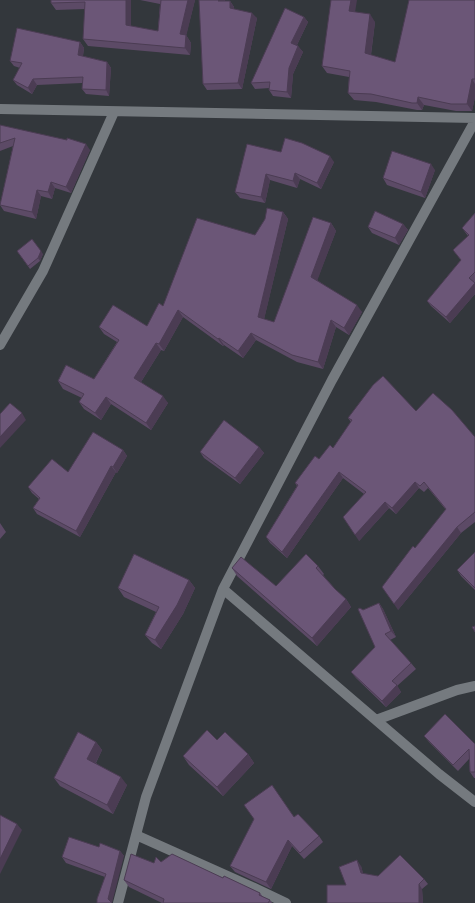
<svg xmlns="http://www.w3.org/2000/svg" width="475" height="903" font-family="Barlow,sans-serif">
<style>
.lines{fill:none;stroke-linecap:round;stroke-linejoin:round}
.street{stroke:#757a7f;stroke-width:10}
.wall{fill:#5c4a66}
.shaded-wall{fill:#4b3c53}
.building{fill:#6b5677;stroke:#4b3c53}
</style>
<rect width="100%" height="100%" fill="#33373c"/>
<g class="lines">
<path class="street" d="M0 109 475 118
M0 345 43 271 114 112
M223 589 439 774 475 802
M376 720 457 690 475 686
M136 835 250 886 286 903
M118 903 146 797 223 589 332 380 475 121"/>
</g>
<path class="wall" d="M51 0H131V26L158 31 160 4 140 0H195L186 35 191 43 190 55 88 46 83 39 85 9 56 10 51 3Z
M199 0H225V1H230L234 7V9L257 18 242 89 207 90 203 84Z
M475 0V97L472 111H456L424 105 422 110H417L376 102 354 100 348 93 349 77 327 73 322 66 355 12 375 22 371 55 395 62Z
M304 17 308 22 297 45 303 52 293 74 291 98 273 96 269 90 270 88 255 89 251 83Z
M80 42 84 48 83 56 107 62 111 68 109 96 86 94 82 89V83L37 85 32 94 17 85 13 80 20 68 14 66 10 61Z
M0 125 90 150 71 193 55 188 52 199 41 196 36 219 4 211 0 205 13 146 0 151Z
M281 152 334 162 321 189 300 179 297 188 270 180 265 203 240 198 235 192Z
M435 170 425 198 387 185 383 178Z
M283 212 288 219 264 319 274 322 331 223 336 231 317 280 362 312 349 335 336 327 323 369 297 362 256 340 243 358 224 345 223 346 183 317 164 351 161 350 141 382 168 403 151 430 111 404 101 420 84 409 79 402 82 398 63 389 58 381 94 379 117 342 104 334 99 327 147 326 163 306 255 235Z
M475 213V282L474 283H475V294L450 323 431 306 427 301 461 260 453 250 468 236 462 228Z
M403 224 408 230 399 245 372 233 368 227Z
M17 251 43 254 40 261 30 269Z
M416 411 475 437V522L461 533 398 610 415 548 446 510 428 488 424 492 419 488 396 514 389 508 359 541 364 494 343 478 287 558 270 543 266 537 297 486 295 483 319 459 333 448 351 422 348 418Z
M259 447 264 453 240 484 204 458 200 452Z
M123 450 127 456 117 473 116 472 80 537 37 514 33 508 39 499 32 493 28 487 68 472Z
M0 523 6 532 0 539Z
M475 552V590L461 576 457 570Z
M318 566 324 574 323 575 335 589 346 599 351 607 317 646 237 576 232 568 276 586Z
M189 580 195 588 183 614 161 649 152 643 145 635 156 612 124 597 118 588Z
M379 603 383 609 396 637 390 640 411 663 416 669 397 686 401 692 386 707 356 678 351 672 375 647 363 610Z
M424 736 475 744V778H474L470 772 469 759 458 771 429 742Z
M217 740 248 754 254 763 223 796 189 765 183 756Z
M96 742 102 750 96 763 127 785 113 814 60 786 54 778Z
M294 817 319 836 323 842 304 859 292 846 271 889 235 872 230 866Z
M99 847 120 851 124 856 105 877 66 863 62 857Z
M161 862 223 878 260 893 263 897 270 900 272 903H162L129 887 124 880 154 863Z
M361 866 363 874 378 876 424 879 428 884 422 889 423 903H327L346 885Z"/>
<path class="shaded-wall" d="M126 0H131V32L126 25Z
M188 0H195L185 41 180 34Z
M219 0H225L222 7 218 1Z
M351 0H357L354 19 349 11Z
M230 1 234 7V14L230 8Z
M252 13 257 18 242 89 238 83Z
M370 14 375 22 370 61 365 53Z
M304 17 308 22 295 49 291 43Z
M186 35 191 43 190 55 185 48Z
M80 42 84 48 82 61 78 55Z
M298 46 303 52 293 74 291 98 287 92 289 68Z
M107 62 111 68 109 96 106 90Z
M33 79 37 85 32 94 28 88Z
M472 79 475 84V97L472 111 467 104Z
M418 97 424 105 422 110 417 103Z
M86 144 90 150 71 193 66 187Z
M330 156 334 162 321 189 317 183Z
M431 164 435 170 425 198 421 192Z
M295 173 300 179 297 188 293 181Z
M266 174 270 180 265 203 261 197Z
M51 182 55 188 52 199 48 192Z
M37 190 41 196 36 219 32 212Z
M283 212 288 219 263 324 258 317Z
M331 223 336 231 316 284 311 277Z
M403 224 408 230 399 245 395 238Z
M41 251 43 254 40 261 38 258Z
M475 283V294L450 323 446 317Z
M357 305 362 312 349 335 344 328Z
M178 310 183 317 164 351 159 344Z
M331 320 336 327 323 369 318 362Z
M251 333 256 340 243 358 238 351Z
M219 338 224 345 223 346 218 339Z
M156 343 161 350 139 385 134 378Z
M163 396 168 403 151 430 146 423Z
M106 397 111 404 101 420 95 413Z
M22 413 26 420 0 448V437Z
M259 447 264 453 240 484 235 478Z
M123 450 127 456 117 473 113 467Z
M111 466 116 472 80 537 76 531Z
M339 472 343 478 287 558 282 552Z
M415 482 419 488 396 514 392 508Z
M385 502 389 508 359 541 355 535Z
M457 527 461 533 398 610 394 604Z
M189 580 195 588 183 614 161 649 155 640Z
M346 599 351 607 317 646 312 638Z
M379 603 383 609 396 637 391 631Z
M397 685 401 692 386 707 382 701Z
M96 742 102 750 93 768 87 759Z
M248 754 254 763 223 796 217 787Z
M121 777 127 785 113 814 107 805Z
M17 824 22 830 0 874V859Z
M288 840 292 846 271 889 266 882Z
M120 851 124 856 112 903H111L108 899Z
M357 860 361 866 365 879 361 873Z
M419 884 422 889 423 903H419Z"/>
<path class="building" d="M51 0H126V25L158 31 161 0H188L180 34 186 35 185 48 83 39 85 2 51 3Z
M199 0H219L218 1H230V8L252 13 238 83 203 84Z
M331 0H351L349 11 370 14 365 53 395 62 409 0H475V79H472L467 104H451L418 97 417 103H412L371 94 348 93 350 71 322 66Z
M285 8 304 17 291 43 298 46 289 68 287 92 269 90 270 82 251 83Z
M17 28 80 42 78 55 107 62 106 90 82 89 83 77 33 79 28 88 13 80 22 63 10 61Z
M0 125 67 140V138L86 144 66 187 51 182 48 192 37 190 32 212 0 205 15 138 0 143Z
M285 138 302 143 330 156 317 183 295 173 293 181 266 174 261 197 235 192 247 144 281 152Z
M392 151 431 164 421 192 383 178Z
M267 208 283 212 258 317 274 322 313 217 331 223 311 277 357 305 344 328 331 320 318 362 292 355 251 333 238 351 219 338 218 339 178 310 159 344 156 343 134 378 163 396 146 423 106 397 95 413 79 402 84 394 58 381 66 365 94 379 119 340 99 327 113 305 147 326 159 303 163 306 197 218 255 235 265 219Z
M375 211 403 224 395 238 368 227Z
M475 213V272L469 278 475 283 446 317 427 301 461 260 453 250 469 235 462 228Z
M32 239 41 251 38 258 28 266 17 251Z
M383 376 416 411 433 393 452 410 475 437V512L457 527 394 604 382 587 413 546 415 548 446 509 424 482 420 486 415 482 392 508 385 502 355 535 343 517 366 492 339 472 282 552 266 537 298 485 295 483 315 456 319 459 330 445 333 448 352 420 348 418 373 385Z
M10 403 22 413 0 437V414Z
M224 420 259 447 235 478 200 452Z
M93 432 123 450 113 467 111 466 76 531 33 508 40 498 28 487 52 459 68 472Z
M475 552V588L457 570Z
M134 554 189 580 177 605 155 640 145 635 159 607 118 588Z
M306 554 318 566 316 568 335 589 346 599 312 638 232 568 241 557 276 586Z
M379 603 391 631 385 634 411 663 392 681 397 685 382 701 351 672 375 647 358 609 360 608 363 610Z
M475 626V632L472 627Z
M445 714 475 744V772H470L469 749 453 765 424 736Z
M207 730 217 740 225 732 248 754 217 787 183 756Z
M78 732 96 742 87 759 121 777 107 805 54 778Z
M272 785 294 817 298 814 319 836 300 853 288 840 266 882 230 866 254 819 244 805Z
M0 815 17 824 0 859Z
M69 837 99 847 100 843 120 851 108 899 112 903H97V899L106 874 62 857Z
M131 854 154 863 156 857 161 862 172 854 223 878 224 876 260 893 259 895 270 900 268 903H163L164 899 124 880Z
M400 855 424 879 419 884V903H327V885H346L339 867 357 860 361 873 378 876Z"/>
</svg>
